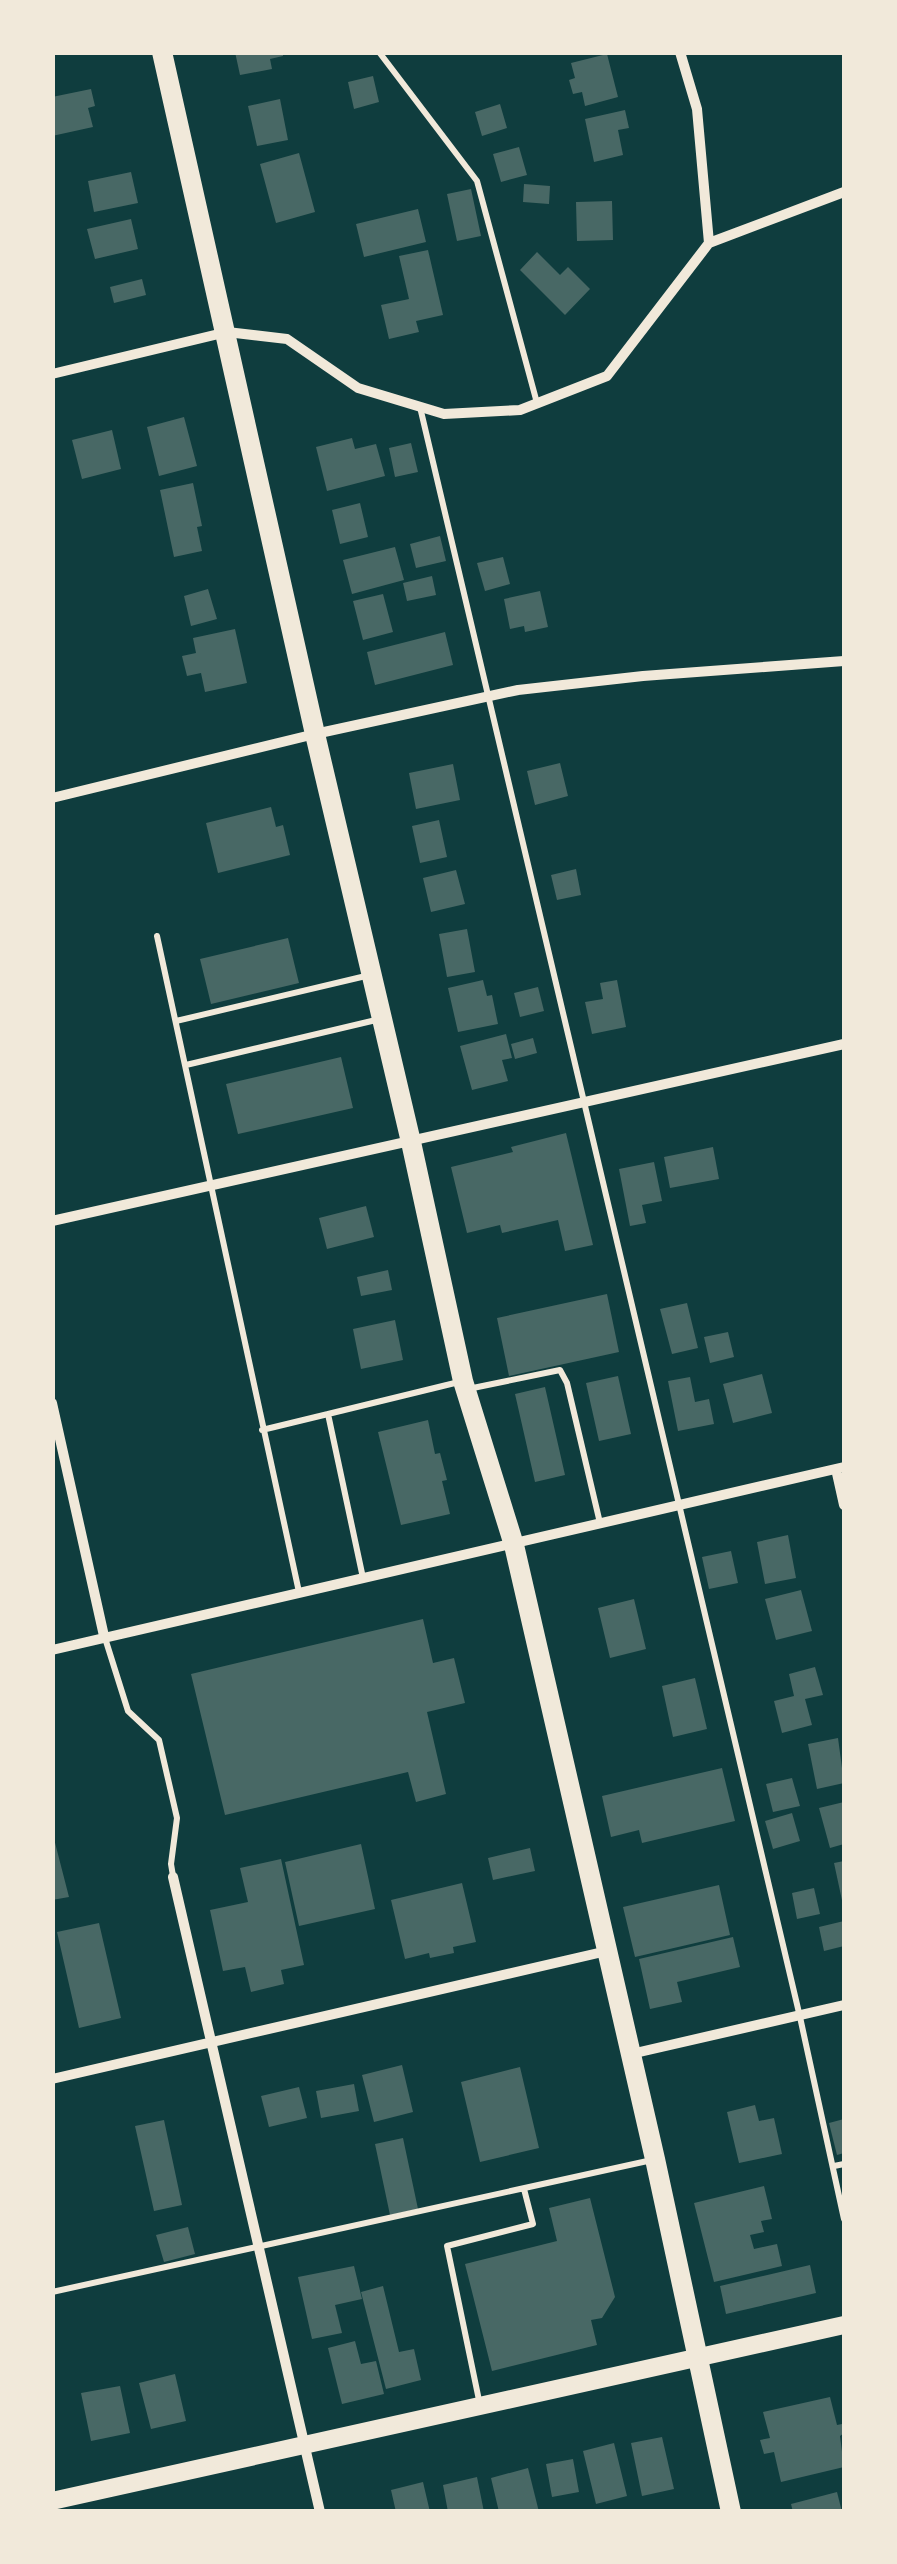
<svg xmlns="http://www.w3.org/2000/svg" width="897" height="2564" font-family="'Titillium Web',sans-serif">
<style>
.building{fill:#486865}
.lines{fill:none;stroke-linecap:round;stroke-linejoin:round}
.service{stroke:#f1e9da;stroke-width:6}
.minor{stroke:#f1e9da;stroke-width:10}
.tertiary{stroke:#f1e9da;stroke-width:18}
.secondary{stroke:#f1e9da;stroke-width:20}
</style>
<rect width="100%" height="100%" fill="#0f3d3e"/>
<path class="building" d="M235 52H283V56L270 59 272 69 240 75Z
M607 54 618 97 585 106 582 92 573 94 569 80 575 78 571 63Z
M373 76 379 102 354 109 348 82Z
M91 89 95 106 88 108 93 127 52 136V97Z
M280 99 288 140 257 146 248 106Z
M500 104 507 128 482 136 475 112Z
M625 110 629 128 618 130 623 155 594 162 585 119Z
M519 147 527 175 501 182 493 154Z
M299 153 315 212 276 223 260 164Z
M131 172 138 203 94 212 88 181Z
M524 184 550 186 549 204 523 202Z
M471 189 481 236 457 241 447 194Z
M612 201 613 240 577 241 576 202Z
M418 209 426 242 364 257 356 224Z
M131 219 138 249 95 259 87 229Z
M428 250 443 315 416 321 419 332 389 339 381 305 409 299 399 256Z
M537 252 560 275 568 267 590 289 565 315 520 270Z
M142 279 146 295 114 303 110 287Z
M184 417 197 466 159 476 147 427Z
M112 430 121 469 82 479 72 440Z
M352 438 355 449 376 444 385 476 327 491 316 447Z
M411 443 418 472 395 477 389 448Z
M193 483 202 526 197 527 202 551 174 557 160 490Z
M360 503 368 537 340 544 332 510Z
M440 536 446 561 416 568 410 544Z
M395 547 404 580 352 594 343 560Z
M503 557 510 584 485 591 477 563Z
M432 576 436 595 407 601 403 583Z
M208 589 217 619 191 626 184 596Z
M540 591 548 627 525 632 524 626 510 629 504 599Z
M383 594 393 632 363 640 353 601Z
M235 629 247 683 205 692 201 673 187 676 182 656 196 653 193 638Z
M445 632 453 665 375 685 367 652Z
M560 763 568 796 535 805 527 771Z
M453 764 460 800 416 809 409 773Z
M271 807 276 827 283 825 290 855 218 873 206 823Z
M439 820 447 857 420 863 412 826Z
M576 869 581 895 557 900 551 875Z
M456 870 465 904 431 912 423 878Z
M467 929 475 972 447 977 439 934Z
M288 938 299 983 211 1004 200 959Z
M483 980 487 996 492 995 498 1024 458 1032 448 988Z
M617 980 626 1027 592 1034 585 1002 603 999 600 983Z
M538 987 544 1011 520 1017 514 993Z
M506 1034 512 1058 502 1060 508 1081 472 1090 460 1046Z
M533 1038 537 1053 515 1059 511 1044Z
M341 1057 353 1108 238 1134 226 1084Z
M566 1133 593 1245 565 1251 558 1220 502 1233 500 1225 467 1233 451 1167 513 1152 511 1147Z
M713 1147 719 1179 670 1188 664 1157Z
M654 1162 662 1201 642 1205 646 1223 630 1226 619 1169Z
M366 1206 374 1237 327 1249 319 1218Z
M388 1270 392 1290 361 1296 357 1277Z
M607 1294 619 1352 509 1376 497 1318Z
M687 1303 698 1348 672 1354 660 1309Z
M395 1320 403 1360 361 1369 353 1329Z
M728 1332 734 1357 710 1363 704 1337Z
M762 1374 772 1413 733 1423 723 1384Z
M618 1376 631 1434 599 1441 586 1383Z
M690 1377 695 1402 709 1399 714 1424 678 1431 668 1381Z
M545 1387 565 1475 535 1482 515 1394Z
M428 1420 435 1454 440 1453 447 1480 442 1481 450 1514 401 1525 378 1432Z
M788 1535 796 1578 765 1584 757 1542Z
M731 1551 738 1583 709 1589 702 1557Z
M801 1590 812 1631 776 1640 765 1599Z
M634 1599 646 1649 610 1658 598 1608Z
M423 1619 433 1663 454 1658 465 1703 427 1712 446 1794 416 1802 408 1772 225 1815 191 1674Z
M815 1667 823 1695 805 1699 812 1725 782 1733 774 1701 794 1696 789 1674Z
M695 1678 707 1729 673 1737 662 1686Z
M838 1738 844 1783 817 1789 808 1744Z
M722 1768 735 1821 642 1843 639 1830 611 1837 602 1796Z
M792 1778 800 1806 773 1812 766 1784Z
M844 1802V1844L830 1848 819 1808Z
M792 1813 800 1841 773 1849 765 1821Z
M52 1831 69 1897 52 1900Z
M361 1844 375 1909 299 1926 285 1862Z
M530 1848 535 1871 493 1880 488 1858Z
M281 1859 304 1965 281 1970 284 1984 251 1992 245 1967 223 1971 210 1910 248 1902 240 1868Z
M844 1861V1905H843L834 1863Z
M462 1883 476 1942 453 1947 454 1953 430 1958 429 1953 405 1959 391 1900Z
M719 1885 730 1935 635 1957 623 1907Z
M814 1888 820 1914 797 1919 792 1893Z
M844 1921V1946L824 1951 819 1927Z
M99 1923 121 2018 79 2028 57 1932Z
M733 1937 740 1967 677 1982 682 2002 650 2009 639 1959Z
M402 2065 413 2112 374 2122 362 2075Z
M520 2067 539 2148 480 2162 461 2082Z
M354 2084 359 2111 321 2118 316 2091Z
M299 2087 307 2118 269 2127 261 2096Z
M755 2105 759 2121 774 2118 782 2154 739 2163 727 2112Z
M844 2119V2153L837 2155 829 2123Z
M164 2120 182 2205 154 2211 135 2126Z
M403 2138 418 2209 390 2215 375 2144Z
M764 2186 772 2219 761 2221 764 2232 750 2235 754 2249 777 2244 782 2266 714 2282 694 2203Z
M590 2198 615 2297 602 2318 591 2320 597 2345 492 2371 465 2264 557 2241 549 2208Z
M188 2227 195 2254 164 2262 156 2235Z
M810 2265 816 2293 726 2314 720 2286Z
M354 2266 362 2299 335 2305 342 2333 312 2339 298 2277Z
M383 2286 399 2352 414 2349 421 2380 386 2389 361 2292Z
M355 2341 361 2364 376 2361 384 2394 342 2404 328 2348Z
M175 2374 186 2421 151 2429 139 2383Z
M120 2386 130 2433 91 2441 81 2393Z
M830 2397 837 2425 842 2424 844 2433 840 2436 844 2467 781 2482 774 2452 764 2454 760 2440 770 2438 763 2412Z
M662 2437 674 2489 642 2496 631 2443Z
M614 2443 627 2496 596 2504 583 2451Z
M573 2459 579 2492 552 2497 546 2464Z
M528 2468 539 2512H499L491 2478Z
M477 2477 484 2512H448L443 2485Z
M423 2482 430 2512H396L391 2490Z
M837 2492 842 2512H793L791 2504Z"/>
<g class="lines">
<path class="service" d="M379 52 477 181 537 403
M420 407 800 2017 844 2219
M157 936 299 1592
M176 1021 370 975
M186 1065 376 1020
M468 1389 560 1370 567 1383 600 1523
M262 1430 328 1414
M363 1578 328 1414 459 1382
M105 1638 128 1711 159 1740 177 1818 171 1864 173 1876
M834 2166 844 2164
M52 2292 652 2160
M480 2405 447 2246 533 2224 524 2189"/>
<path class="minor" d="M680 52 697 109 709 243
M52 374 227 332 287 339 358 388 444 414 520 410 607 376 709 243 844 192
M52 798 315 734 518 690 643 676 844 661
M52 1221 844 1044
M52 1403 104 1636
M836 1469 844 1505
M52 1650 844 1467
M173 1877 320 2512
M631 2054 844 2005
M52 2079 607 1951"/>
<path class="tertiary" d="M52 2501 844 2325"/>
<path class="secondary" d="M162 52 315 734 411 1142 463 1381 514 1545 655 2159 731 2512"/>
</g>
<rect width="897" height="2564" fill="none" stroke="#f1e9da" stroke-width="110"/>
</svg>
